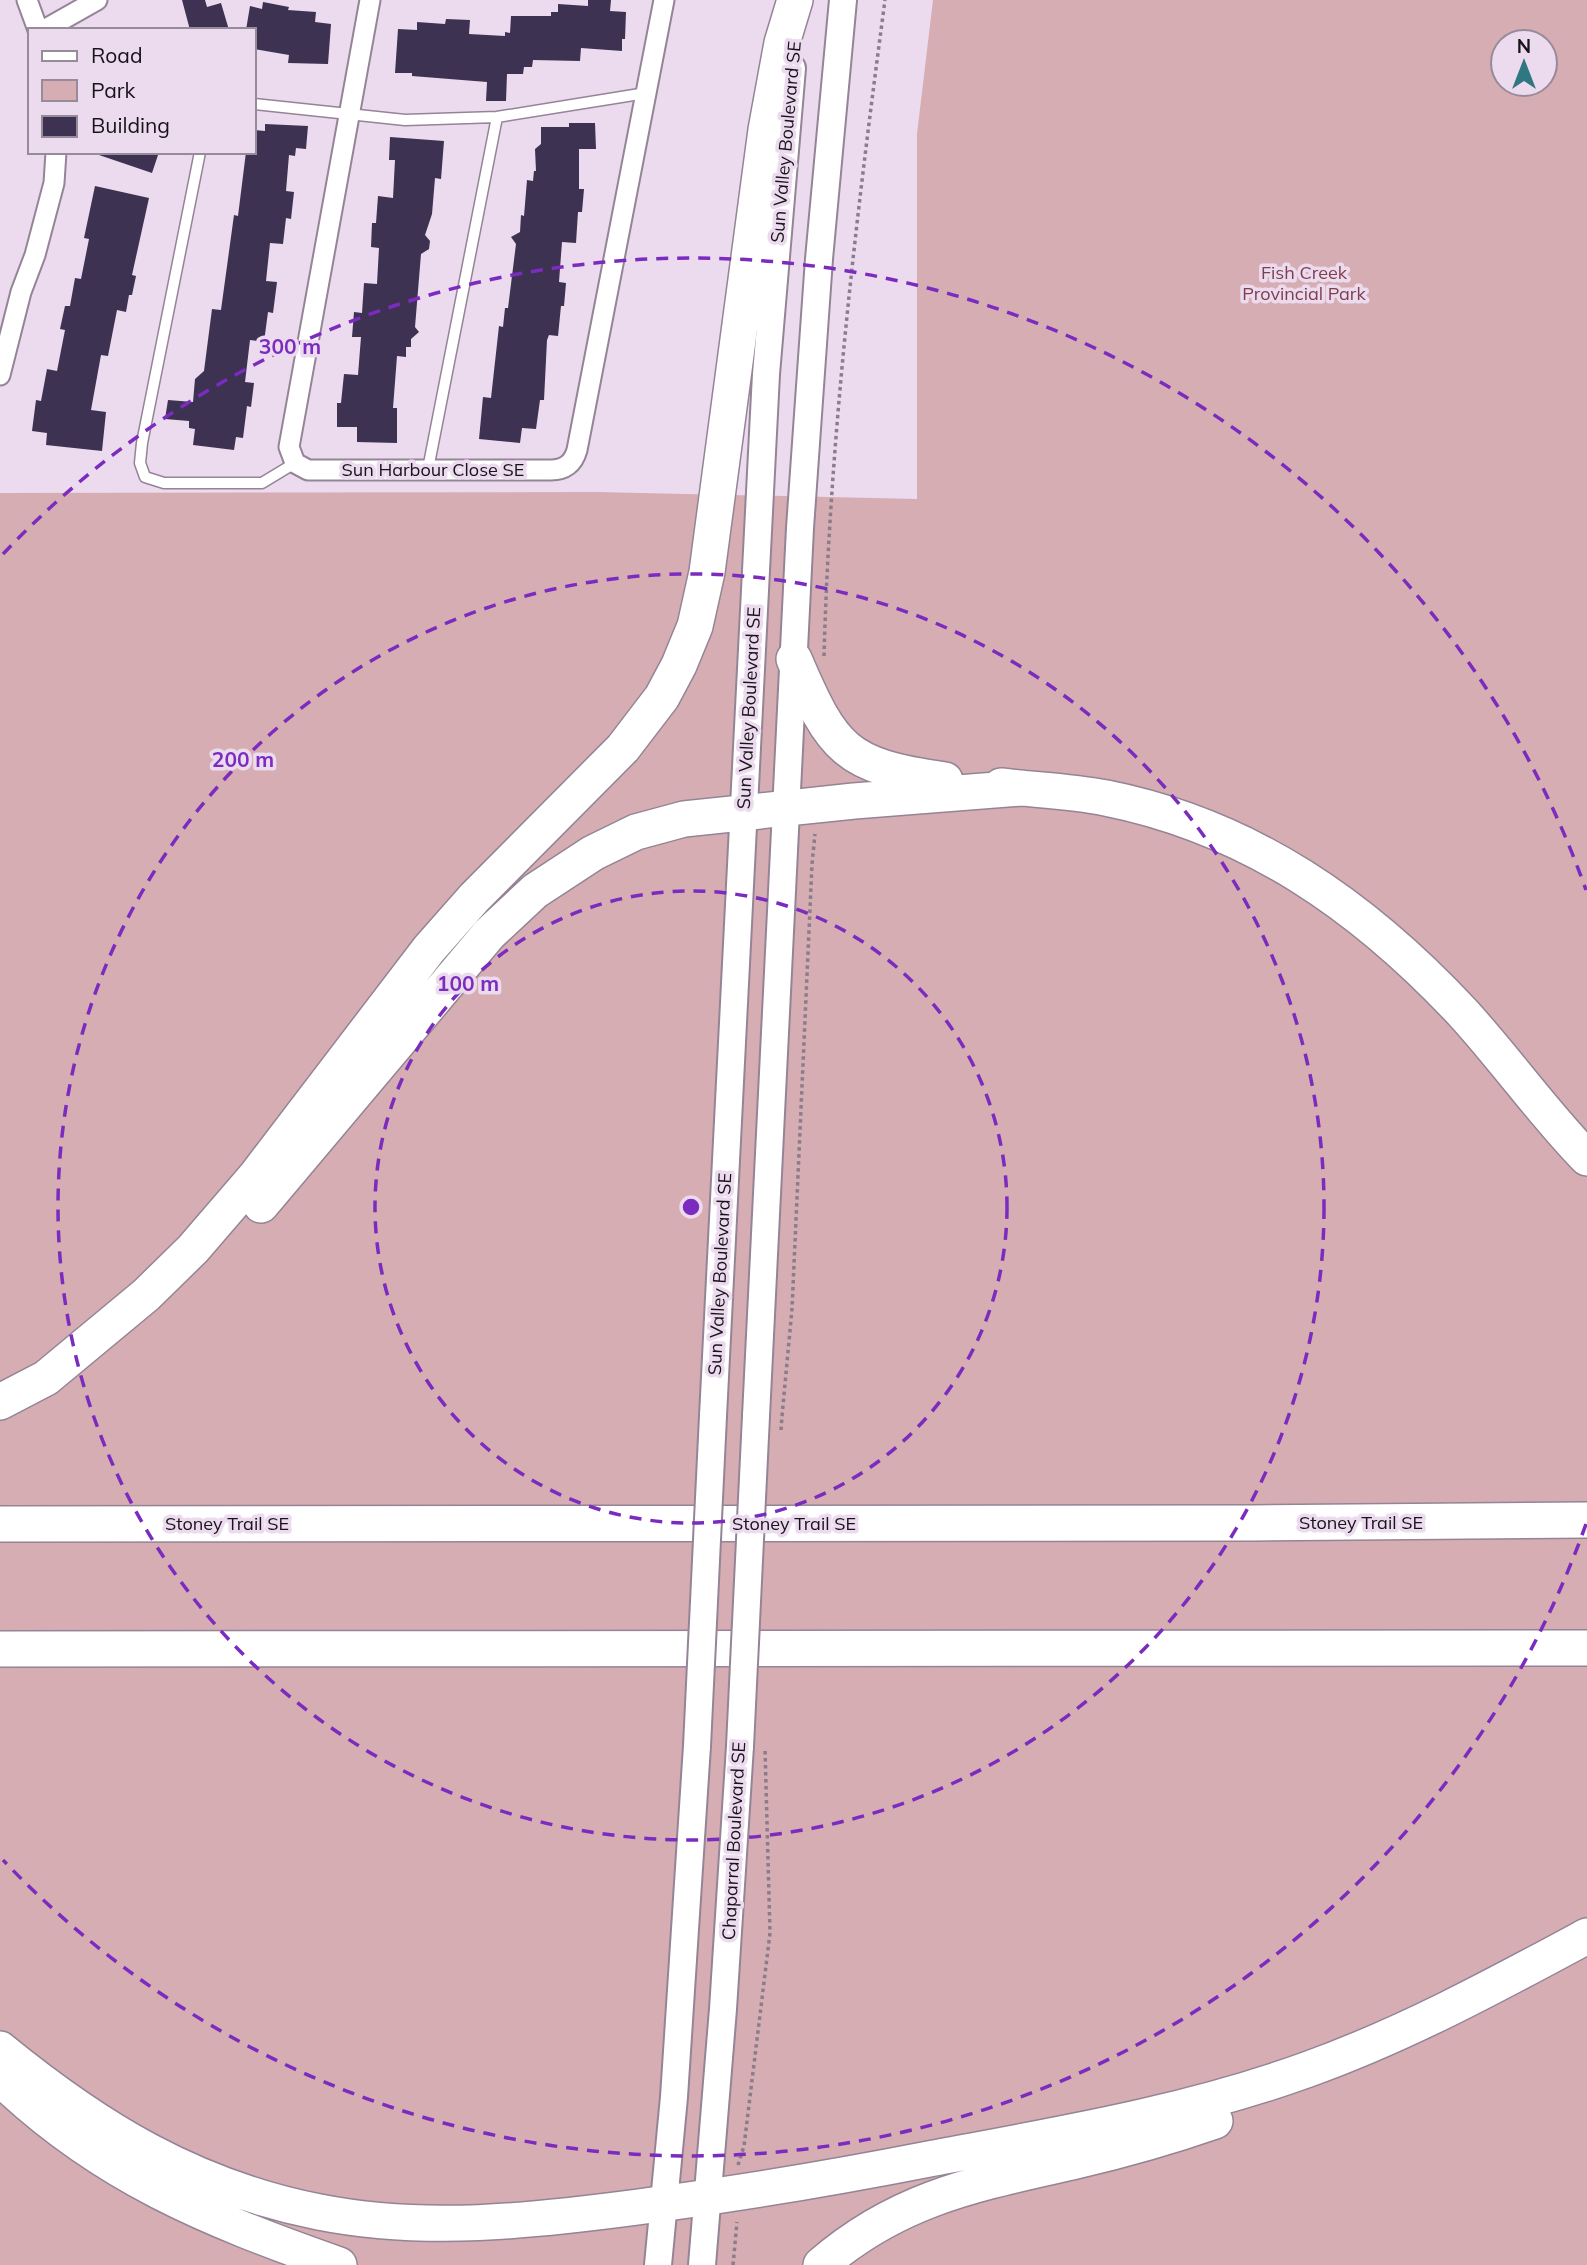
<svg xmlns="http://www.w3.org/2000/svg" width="1587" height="2265" font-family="Mulish,sans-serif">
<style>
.green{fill:#d6adb3;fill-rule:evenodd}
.building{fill:#3d3252}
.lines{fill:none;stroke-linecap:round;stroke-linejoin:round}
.lane-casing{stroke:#948496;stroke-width:13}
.street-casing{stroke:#948496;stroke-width:23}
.secondary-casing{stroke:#948496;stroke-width:30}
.highway-casing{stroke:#948496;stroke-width:38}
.path{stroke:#897d8b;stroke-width:3.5;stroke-dasharray:3.5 3.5;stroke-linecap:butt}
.lane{stroke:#fff;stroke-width:10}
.street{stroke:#fff;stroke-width:19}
.secondary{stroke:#fff;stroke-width:26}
.highway{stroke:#fff;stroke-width:35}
.secondary-bridge-casing{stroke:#948496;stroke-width:30;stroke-linecap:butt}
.path-bridge{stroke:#897d8b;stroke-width:3.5;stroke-dasharray:3.5 3.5;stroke-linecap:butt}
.secondary-bridge{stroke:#fff;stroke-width:26}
.ring{fill:none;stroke:#7b2cbf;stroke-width:3.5;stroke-dasharray:12 9}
.labels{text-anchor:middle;stroke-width:7;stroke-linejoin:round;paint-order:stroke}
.street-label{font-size:18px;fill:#181219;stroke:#ecdaee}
.park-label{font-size:18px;fill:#7d3f4b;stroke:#ecdaee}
.centre{fill:#7b2cbf;stroke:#ecdaee;stroke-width:3.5}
.ring-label{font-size:21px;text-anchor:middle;font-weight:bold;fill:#7b2cbf;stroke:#ecdaee;stroke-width:7;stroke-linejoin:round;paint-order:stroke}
</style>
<rect width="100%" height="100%" fill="#ecdaee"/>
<path class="green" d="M933 0H1587V2265H0V493L596 492 917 499V134ZM1503 42H1545V84H1503Z"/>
<path class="building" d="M182 0H205L207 7 221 3 229 30H190Z
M588 0H611L610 11 626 12 625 39H622V51L581 48 580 61 533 60 532 67H524L523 74H507L506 101H486L487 82 412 76V73H395L398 29 417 30V22L445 24 446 19 470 20 469 34 505 36V32L510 33 511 16H551V12H558V4L588 6Z
M263 2 289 7 288 10 316 12 315 22 331 24 328 64 288 63 289 55 254 49V30H246L250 6 262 9Z
M569 123H595L596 149H579V189H584L582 212H578L576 243 562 242 559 282 566 283 564 306H561L558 336 549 335 547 340 544 400H540L536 429 522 428 520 443 479 439 483 397 491 398 499 326 503 327 505 308H508L516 244 511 237 520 232 521 215 524 216 527 180 533 181 534 171H536L535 149 541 144V127H569Z
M265 124 308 126 306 149 296 148 295 156 289 155 286 191 294 192 291 219 286 218 283 244 270 243 266 281 277 282 273 313 268 312 264 342 250 340 245 382 254 383 251 407 247 406 243 438 236 437 234 450 193 445 195 429 189 428V421L165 419 168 400 193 402 195 379 204 371 212 309 221 310 234 215 238 216 246 152H254V130L265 131Z
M390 137 444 141 441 179 435 178 432 214 425 235 430 241 429 249 421 254 415 327 419 332 411 339V347H406V357L397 356 393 408H397V443L357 442V427H337V403H341L344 374 358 375 361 337H352L354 312 362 313 364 283 377 284 379 248 371 247 372 223H376L378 196 393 198 395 160H389Z
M100 152H159L152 173 99 155Z
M95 186 149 198 132 275 136 276 132 295H129L126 312 117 310 108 356 101 355 91 410 106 412 102 451 46 445 47 433 32 431 36 400 41 401 47 369 57 371 65 330 60 329 65 306H70L75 278 81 279 89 239 84 238Z"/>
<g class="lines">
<defs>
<path id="lane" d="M254 104 405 120 497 117 646 93
M200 152 142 443 140 463 145 477 164 483H262L295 463
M428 469 497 117"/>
<path id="street" d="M27 0 38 30
M370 0 289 447 295 463 308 470H551C564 470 573 464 577 450L664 0
M44 30 97 0
M0 375 21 292 35 255 54 183 56 152"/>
<path id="secondary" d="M713 1416 766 374 792 68
M756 1416 800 528 819 259 843 0
M658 2265 674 2097 697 1746
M702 2265 723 2009 740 1746"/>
<path id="highway" d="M794 659C833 750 845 766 945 780
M1001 786C1036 790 1071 791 1106 798 1251 827 1364 907 1463 1013 1506 1060 1543 1113 1587 1158
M261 1205 489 934 535 891 593 853 636 832 684 819 854 801 1022 788
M0 1402 46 1378 146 1295 193 1249 255 1177 429 949 474 898 623 748 662 697 679 665 695 626 707 572 766 130 782 43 795 0
M0 1524 1254 1523 1587 1520
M0 1649 1587 1648
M0 2049C98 2129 193 2187 319 2212 425 2233 532 2221 638 2207 736 2194 832 2178 929 2159 1056 2135 1184 2114 1306 2070 1404 2035 1496 1985 1587 1936
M0 2078C102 2176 208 2219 339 2265
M821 2265C899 2197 979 2183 1076 2161 1123 2150 1169 2137 1215 2121"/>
</defs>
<use href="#lane" class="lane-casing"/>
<use href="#street" class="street-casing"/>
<use href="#secondary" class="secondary-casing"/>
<use href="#highway" class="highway-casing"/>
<path class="path" d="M824 656C830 436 856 218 885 0
M782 1416 792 1309 812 864 815 834
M738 2165 744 2146 770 1933 765 1749
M733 2265 737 2222"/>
<use href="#lane" class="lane"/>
<use href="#street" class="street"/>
<use href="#secondary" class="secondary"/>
<use href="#highway" class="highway"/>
<defs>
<path id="secondary-bridge" d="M697 1746 713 1416
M740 1746 756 1416"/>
</defs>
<use href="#secondary-bridge" class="secondary-bridge-casing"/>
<path class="path-bridge" d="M781 1430 782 1416"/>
<use href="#secondary-bridge" class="secondary-bridge"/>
</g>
<g class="ring">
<circle cx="691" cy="1207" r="316"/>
<circle cx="691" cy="1207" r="633"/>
<path d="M1586 1524A949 949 0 0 1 3 1860M3 554A949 949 0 0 1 1586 890"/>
</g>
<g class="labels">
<g class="street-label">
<text transform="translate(786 142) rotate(-85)" y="6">Sun Valley Boulevard SE</text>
<text x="433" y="476">Sun Harbour Close SE</text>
<text transform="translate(749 708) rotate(-87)" y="6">Sun Valley Boulevard SE</text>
<text transform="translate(720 1274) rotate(-87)" y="6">Sun Valley Boulevard SE</text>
<text x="1361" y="1529">Stoney Trail SE</text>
<text x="227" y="1530">Stoney Trail SE</text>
<text x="794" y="1530">Stoney Trail SE</text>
<text transform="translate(734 1841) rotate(-87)" y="6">Chaparral Boulevard SE</text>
</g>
<g class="park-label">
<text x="1304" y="279">Fish Creek<tspan x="1304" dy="21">Provincial Park</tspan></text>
</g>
</g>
<circle cx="691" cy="1207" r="10" class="centre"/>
<g class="ring-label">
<text x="290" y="354">300 m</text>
<text x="243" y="767">200 m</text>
<text x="468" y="991">100 m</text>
</g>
<rect x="28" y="28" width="228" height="126" fill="#ecdaee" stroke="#978a99" stroke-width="2"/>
<rect x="42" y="51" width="35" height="10" fill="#ffffff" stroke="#978a99" stroke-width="2"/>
<text x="91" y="63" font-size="21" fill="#181219">Road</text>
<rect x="42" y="80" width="35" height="21" fill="#d6adb3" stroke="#978a99" stroke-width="2"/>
<text x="91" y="98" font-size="21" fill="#181219">Park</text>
<rect x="42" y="116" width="35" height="21" fill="#3d3252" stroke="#978a99" stroke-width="2"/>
<text x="91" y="133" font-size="21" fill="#181219">Building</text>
<g transform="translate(1524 63)"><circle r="33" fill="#ecdaee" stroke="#978a99" stroke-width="2"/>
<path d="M0-5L12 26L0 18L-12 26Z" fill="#307881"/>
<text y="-10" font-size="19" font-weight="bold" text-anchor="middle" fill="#181219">N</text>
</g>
</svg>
